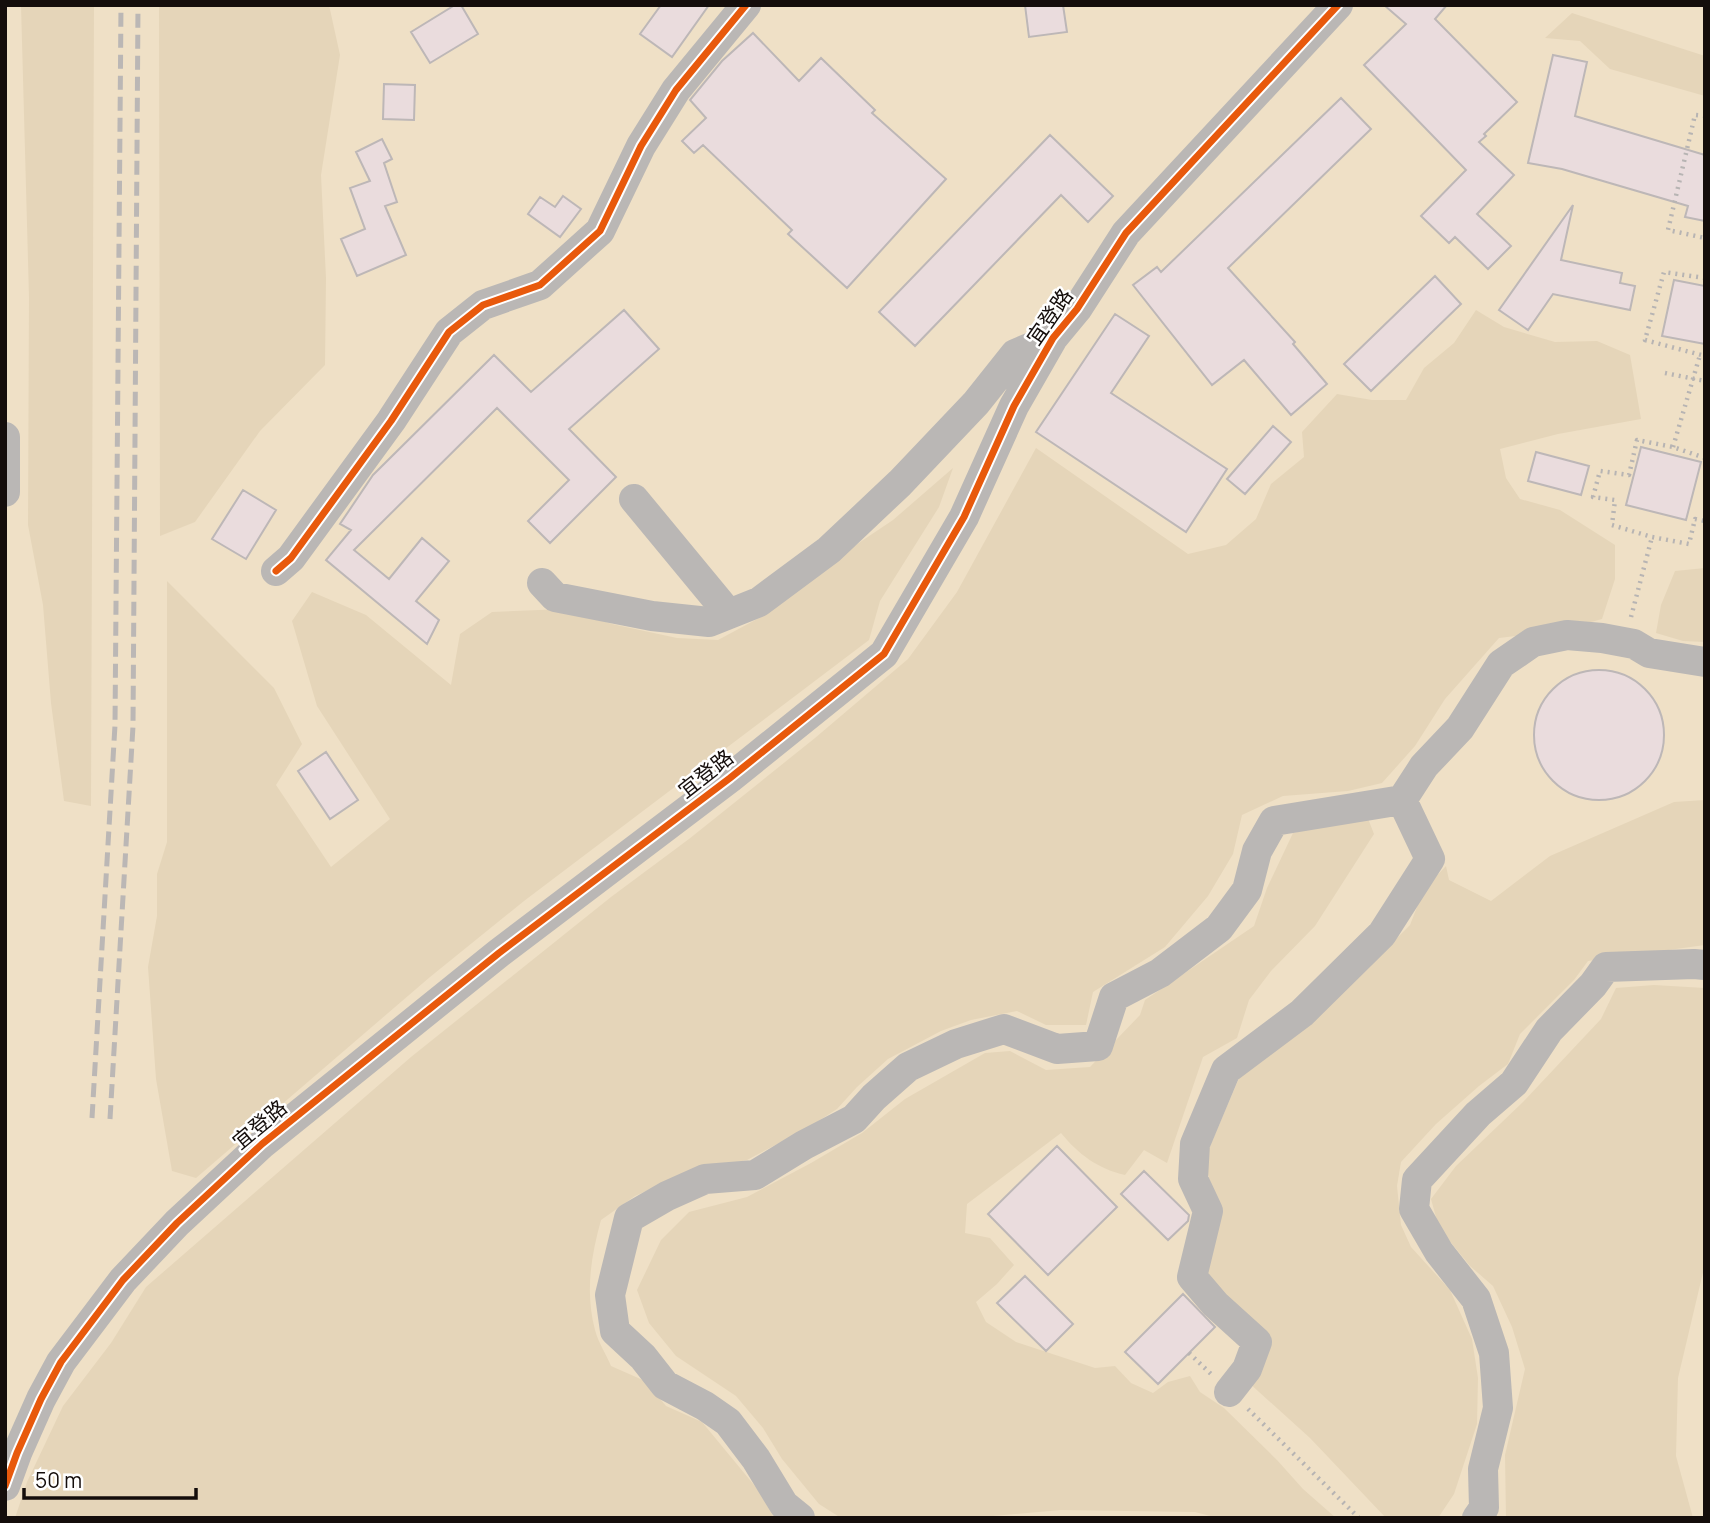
<svg xmlns="http://www.w3.org/2000/svg" width="1710" height="1523" font-family="Manrope,'Noto Sans SC',sans-serif">
<style>
.green{fill:#efe0c6}
.forest{fill:#e5d5b9}
.building{fill:#eadcdd;stroke:#bdb7b7;stroke-width:2}
.lines{fill:none;stroke-linecap:round;stroke-linejoin:round}
.path{stroke:#b7b4b3;stroke-width:4.5;stroke-dasharray:2 5;stroke-linecap:butt}
.minor{stroke:#bab7b5;stroke-width:30}
.rail{stroke:#bbb7b5;stroke-width:5;stroke-dasharray:14 7;stroke-linecap:butt}
.cycleway-casing{stroke:#fff;stroke-width:11}
.cycleway{stroke:#e8590c;stroke-width:7}
.labels{text-anchor:middle;stroke-width:5;stroke-linejoin:round;paint-order:stroke}
.street-label{font-size:21px;fill:#140d0b;stroke:#fff}
</style>
<rect width="100%" height="100%" fill="#fcf7f6"/>
<path class="green" d="M5 5H1705V1518H5Z"/>
<path class="forest" d="M21 5H94L91 806 64 801 51 703 43 605 28 525 29 297Z
M159 5H329L340 55 321 175 326 278 325 365 260 431 195 522 160 536Z
M1572 13 1705 56V96L1610 69 1580 41 1545 38Z
M1476 310 1504 327 1555 342 1597 341 1630 355 1641 419 1558 434 1500 449 1506 478 1520 499 1560 510 1615 545V579L1602 619 1559 631 1499 638 1445 699 1415 746 1382 783 1348 791 1283 796 1242 815 1233 854 1208 896 1165 947 1093 992 1086 1025H1046L1017 1011 971 1020 941 1031 888 1059 857 1087 837 1109 806 1129 747 1160 688 1172 635 1196 601 1220C591 1256 585 1292 595 1330 598 1342 606 1354 611 1366L645 1381 666 1406 702 1422 759 1491 774 1518H15L27 1482 63 1406 111 1343 146 1287 411 1057 611 897 689 839 815 738 908 659 957 592 1036 448 1188 554 1226 545 1256 519 1271 484 1304 457 1302 432 1337 394 1372 400H1406L1424 368 1454 343Z
M953 468 939 507 880 601 869 640 524 901 430 977 196 1178 172 1171 156 1079 148 967 157 916V874L167 842V581L274 688 302 744 276 785 331 867 390 819 317 706 292 621 312 592 366 615 451 685 460 634 492 612 564 609 612 624 677 638 718 640 759 618 826 565 893 520Z
M1705 568V642L1683 641 1656 633 1661 605 1675 571Z
M1705 800V945L1588 961 1574 980 1520 1034 1508 1064 1479 1086 1436 1124 1401 1162 1397 1186 1401 1225 1411 1247 1450 1290 1472 1339 1478 1378 1477 1424 1454 1494 1438 1518H1386L1310 1438 1248 1382 1260 1363 1202 1271 1210 1182 1204 1160 1243 1069 1380 955 1410 925 1424 889 1446 866 1449 880 1491 901 1550 856 1674 802Z
M1367 816 1374 834 1315 926 1271 971 1249 1000 1237 1038 1203 1057 1167 1163 1144 1150 1125 1175C1098 1169 1078 1154 1061 1133L967 1204 965 1233 990 1238 1014 1265 997 1284 976 1302 986 1322 1016 1342 1095 1368 1115 1366 1131 1383 1153 1393 1168 1382 1190 1376 1200 1392 1224 1408 1277 1460 1303 1489 1336 1518H1218L1195 1512 1061 1510 971 1518H841L819 1504 782 1459 763 1428 736 1396 676 1356 649 1323 637 1290 661 1240 689 1212 747 1197 811 1163 862 1133 905 1099 985 1053 1010 1051 1046 1070 1090 1067 1140 1015 1145 1000 1254 926 1267 888 1293 833Z
M1654 985 1705 988V1264L1678 1378 1676 1456 1693 1518H1506L1505 1455 1525 1369 1512 1327 1493 1286 1470 1266 1439 1228 1431 1199 1456 1166 1523 1102 1601 1019 1616 988Z"/>
<path class="building" d="M455 5H461L478 34 430 63 411 32Z
M661 5H709L672 57 640 34Z
M1025 5H1063L1067 32 1029 37Z
M1384 5H1447L1435 19 1517 102 1484 134 1486 136 1479 142 1514 175 1477 214 1511 246 1488 269 1455 237 1449 243 1421 216 1466 170 1364 65 1406 24Z
M753 33 799 81 821 58 875 110 872 113 946 179 847 288 788 234 792 230 703 145 694 153 682 141 706 118 690 100 722 61Z
M1553 55 1587 62 1575 116 1705 155V221L1685 217 1688 206 1562 169 1528 163Z
M384 84 415 85 414 120 383 119Z
M1341 98 1371 129 1228 268 1295 342 1293 344 1327 384 1291 415 1244 360 1212 385 1133 285 1157 267 1161 272Z
M1050 135 1113 196 1088 222 1061 195 915 346 879 312Z
M382 139 392 159 384 163 397 202 385 206 406 255 357 276 341 239 365 229 350 188 370 181 356 152Z
M563 196 581 209 560 237 528 214 540 197 555 207Z
M1573 205 1561 260 1622 273 1620 283 1635 286 1630 310 1553 294 1528 330 1499 310Z
M1435 276 1461 304 1371 391 1344 364Z
M1674 280 1705 286V344L1662 336Z
M624 310 659 349 569 429 616 477 550 543 528 521 569 480 497 408 354 550 389 579 422 538 449 561 416 601 439 620 427 644 326 560 351 530 340 524 373 475 494 355 531 392Z
M1115 314 1149 336 1111 393 1227 469 1186 532 1036 432Z
M1273 426 1291 442 1245 494 1227 479Z
M1641 447 1701 462 1686 520 1626 505Z
M1536 452 1589 466 1581 495 1528 481Z
M243 490 276 510 246 559 212 539Z
M1534 735a65 65 0 1 1 130 0a65 65 0 1 1-130 0Z
M326 752 358 800 330 819 298 771Z
M1057 1146 1117 1207 1048 1275 988 1214Z
M1144 1171 1189 1215 1188 1221 1168 1240 1121 1194Z
M1025 1276 1073 1324 1046 1351 997 1303Z
M1183 1294 1215 1327 1158 1384 1125 1352Z"/>
<g class="lines">
<path class="path" d="M1705 116 1695 115 1668 230 1705 238
M1705 278 1664 272 1645 340 1705 356
M1665 373 1705 381
M1673 447 1700 355
M1705 458 1673 447 1637 440 1629 475 1600 471 1593 497 1615 500 1612 525 1652 537 1689 544 1695 519 1705 521
M1631 617 1652 537
M1189 1353 1211 1374
M1248 1409 1359 1518"/>
<path class="minor" d="M5 437V492
M634 499 729 614
M276 571 291 558 391 421 449 332 483 305 540 285 600 231 641 146 676 90 746 5
M542 583 555 597 652 616 709 622 759 602 829 550 900 483 976 403 1015 354 1053 338
M1229 1392 1247 1369 1257 1342 1215 1304 1192 1277 1208 1211 1193 1179 1195 1144 1226 1070 1302 1013 1382 934 1430 859 1402 800
M5 1486 17 1453 41 1399 61 1362 123 1280 177 1223 262 1144 499 953 730 778 884 654 964 517 1014 406 1053 338 1077 309 1126 233 1338 5
M800 1518 784 1505 756 1459 728 1422 705 1406 665 1385 643 1357 615 1331 610 1295 629 1218 667 1196 705 1179 755 1175 804 1145 854 1119 874 1097 908 1067 956 1044 1004 1029 1057 1049 1098 1046 1114 997 1160 973 1219 928 1247 890 1257 851 1274 821 1402 800 1424 766 1460 728 1501 664 1533 642 1567 635 1602 638 1634 644 1649 653 1705 662
M1477 1518 1484 1508 1483 1469 1498 1408 1494 1353 1476 1299 1439 1252 1414 1209 1417 1180 1478 1114 1514 1083 1549 1030 1593 985 1606 967 1694 964 1705 965"/>
<path class="rail" d="M92 1118 115 725 121 5
M110 1119 133 726 138 5"/>
<defs>
<path id="cycleway" d="M276 571 291 558 391 421 449 332 483 305 540 285 600 231 641 146 676 90 746 5
M5 1486 17 1453 41 1399 61 1362 123 1280 177 1223 262 1144 499 953 730 778 884 654 964 517 1014 406 1053 338 1077 309 1126 233 1338 5"/>
</defs>
<use href="#cycleway" class="cycleway-casing"/>
<use href="#cycleway" class="cycleway"/>
</g>
<g class="labels">
<g class="street-label">
<text transform="translate(1050 317) rotate(-55)" y="7">宜登路</text>
<text transform="translate(706 774) rotate(-38)" y="7">宜登路</text>
<text transform="translate(260 1125) rotate(-40)" y="7">宜登路</text>
</g>
</g>
<rect width="1710" height="1523" fill="none" stroke="#140d0b" stroke-width="14"/>
<path d="M24 1488v10h172v-10" fill="none" stroke="#140d0b" stroke-width="3.5"/>
<text x="35" y="1488" font-size="21" fill="#140d0b" stroke="#ffffff" stroke-width="5" paint-order="stroke">50 m</text>
</svg>
